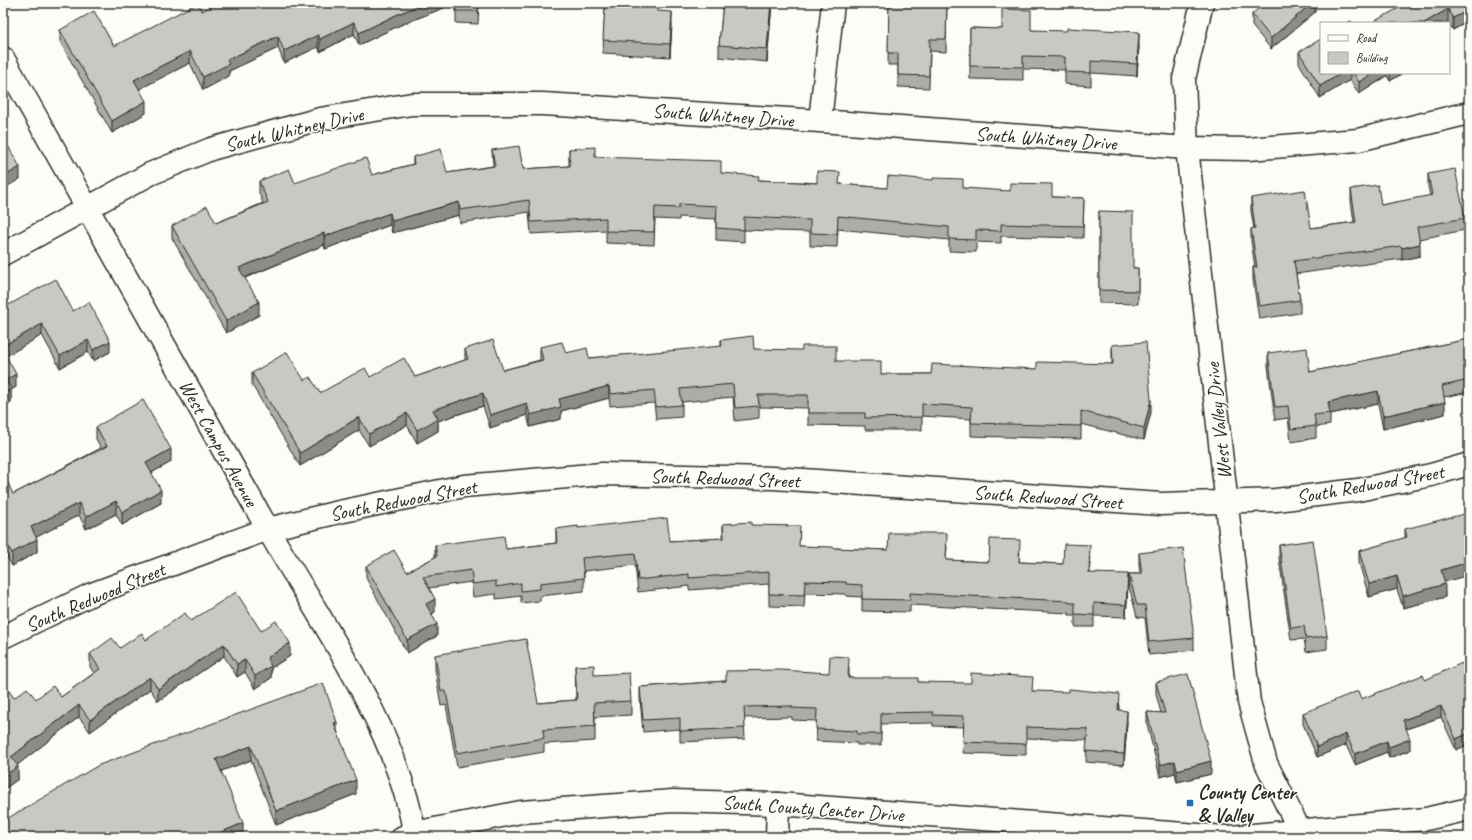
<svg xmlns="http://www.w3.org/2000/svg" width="1472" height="840" font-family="Caveat,sans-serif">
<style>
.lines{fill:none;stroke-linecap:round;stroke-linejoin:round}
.minor-casing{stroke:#2b2b2b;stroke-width:25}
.tertiary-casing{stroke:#2b2b2b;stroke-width:25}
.minor{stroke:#fdfcf7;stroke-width:22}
.tertiary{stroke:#fdfcf7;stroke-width:22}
.wall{fill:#adaca9;stroke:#2b2b2b}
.shaded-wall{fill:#8d8c89;stroke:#2b2b2b}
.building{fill:#c9c8c4;stroke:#2b2b2b}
.poi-dot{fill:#1f6fb2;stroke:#fdfcf7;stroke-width:1.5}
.labels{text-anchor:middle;stroke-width:3;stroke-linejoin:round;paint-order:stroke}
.street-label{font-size:20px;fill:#2b2b2b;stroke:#fdfcf7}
.poi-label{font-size:20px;font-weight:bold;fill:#2b2b2b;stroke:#fdfcf7;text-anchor:start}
</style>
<rect width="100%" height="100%" fill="#fdfcf7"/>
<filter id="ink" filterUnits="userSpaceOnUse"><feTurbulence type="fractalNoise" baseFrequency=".025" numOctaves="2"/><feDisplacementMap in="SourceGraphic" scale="8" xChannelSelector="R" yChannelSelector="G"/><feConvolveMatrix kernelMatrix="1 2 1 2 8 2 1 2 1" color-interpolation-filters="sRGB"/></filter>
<g filter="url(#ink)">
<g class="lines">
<defs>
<path id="minor" d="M1202 3 1184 79 1187 148 1249 702 1266 763 1303 837
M3 58C90 214 178 370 266 526 319 620 399 729 415 837
M820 121 833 3
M3 254 150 174 211 149 320 119 412 104H543L820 121 1187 148 1248 149 1358 140 1469 113
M3 637 92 594 268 529 339 512 464 486 602 474 773 478 1161 504 1276 500 1358 490 1431 475 1469 464
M777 837 778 804"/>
<path id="tertiary" d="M403 837 414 833 521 812 673 801 778 804 1226 837
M1230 837 1426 819 1469 809"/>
</defs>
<use href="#minor" class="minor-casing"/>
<use href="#tertiary" class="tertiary-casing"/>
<use href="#minor" class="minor"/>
<use href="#tertiary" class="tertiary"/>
</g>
<path class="wall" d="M218 3H479L478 24 456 23V3L398 26 359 45 354 34 320 52 318 47 284 63 278 48 229 71V76L203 90 190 63 139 89 146 113 112 133 60 42V30L114 46 202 11Z
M605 3H658V11L672 24 670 57 603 53Z
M723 3H772L767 62 719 57V45Z
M889 3H947L946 52 930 51 929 88 898 87V65H888Z
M1315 3V12L1271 49 1252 26V14Z
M1469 3V21L1453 30 1448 21 1445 23H1371Z
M970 28 1031 30 1139 45 1137 76 1091 73V86L1065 84V70L1023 69V80L970 79Z
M1299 52 1321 73H1403L1390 81 1387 76 1359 94 1350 80 1320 98 1299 63Z
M569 149 595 157 721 173 759 180 840 184 887 188H963L1052 197 1084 198 1083 238 1001 236V243L976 242V252L949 251V240L838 229 837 247 810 246V232L744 230V242L716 240V219L679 217V220L655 219 654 245 606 243V230L531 234 529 212 460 223 459 215 392 233 390 225 325 249 324 245 245 278 259 315 226 333 172 238V226L216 223 263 203 259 193V181L295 183 372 175 413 164V157L447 173 493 166 492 150 523 169 569 166Z
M1428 174 1465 218V230L1419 239 1420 256 1402 260 1401 259 1296 274 1300 300V313L1259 319 1253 280V267H1255L1251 241V229H1254L1251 211V198L1311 228 1354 222 1351 201V189L1381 205 1430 196 1428 186Z
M1099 211 1133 268H1138V304L1099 303Z
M3 308 73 311 110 352 93 361 88 352 60 368 42 335 6 356 16 387 11 390V402L3 406Z
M1469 339V392L1444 397 1445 414 1383 429 1378 404 1330 414V425L1316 427V438L1291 442 1288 418 1275 420 1268 366V353L1310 372Z
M721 340 754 349 836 361 881 374H931L1037 369 1112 364V345L1151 412 1144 440 1081 424V439L971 436V419L922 416V430H865V426L808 425V408L759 407V418L735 421 733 397 682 402V417L656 419 654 403 610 406 609 398 561 411V419L530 427 527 415 490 428 483 406 438 421V431L417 443 407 425 369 446 359 430 300 466 252 385V373L304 380 320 393 370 377H415L465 360V349L503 370 540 360V347L589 358 721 347Z
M96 427 171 462 151 473 161 503 122 525 116 514 86 529 79 515 36 537 37 552 12 566 3 549V480L13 494 101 448 96 439Z
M723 524 751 525 799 546 833 548 888 550 947 546 946 560 989 562 1020 552 1019 562 1063 564 1090 558V573L1128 586 1126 617 1094 616V627H1075V615H1069V613L910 605V612L862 611V597L846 596V594L805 593 804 607 769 606V584L689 590V586L638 592 635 565 584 571V591L540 596V601L521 603V596L496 599V594L473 597 471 582 429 588 435 612 432 614 437 636 407 653 366 578V566L407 572 435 557V545L506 549 556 543V529L578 528 670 541 723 538Z
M1405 529 1444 582 1445 597 1403 608 1397 589 1369 597 1359 563V551L1405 538Z
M1279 545 1327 636V649L1306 652 1304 639 1291 640 1279 558Z
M1139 553 1194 638V650L1149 655 1145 618 1137 617 1129 586V574H1140L1139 565Z
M191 621 261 631 290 656 271 668V678L255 689 245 672 237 677 224 656 158 701 150 689 90 732 79 717 17 765 18 779 3 790V695L14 698 36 699 61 697 94 673 90 667V654L120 648 146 640Z
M435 655 538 703 576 700 575 666 594 675 631 701V715L595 717V741L544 744V752L457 767 446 705 441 706 435 669Z
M849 668V678L918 682 1033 691 1119 705V710L1127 722 1124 765 1086 762 1087 740 1026 738V755L963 753 964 727 933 726V723L881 724V745H857V743L816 741 817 721 792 720V717L744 718 745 739 680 742V729L643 732 640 699V687L726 681 829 673Z
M1469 674V744L1456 750 1441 717 1406 729 1410 750 1389 758 1387 752 1355 765 1346 745 1317 757 1303 724V713L1361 699 1425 680 1467 675Z
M1156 682 1211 774 1177 782 1175 773 1160 777 1147 724V712L1161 713 1156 694Z
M337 730 356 794 276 825 251 760 221 771 243 837H3L99 765Z"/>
<path class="shaded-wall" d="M425 3H456L398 26 359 45V33L398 14Z
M771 3H772L767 62V49Z
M1312 3H1315V12L1271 49V38Z
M1448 9V21L1445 23H1424Z
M1469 10V21L1453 30V18Z
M672 12V24L670 57V44Z
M354 22V34L320 52V39Z
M1139 32V45L1137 76V64Z
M318 35V47L284 63V51Z
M278 36V48L229 71V76L203 90V77L227 60Z
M190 51V63L134 92V80Z
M1342 73H1350V80L1320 98V86Z
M1374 73H1387V76L1359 94V82Z
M1390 73H1403L1390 81Z
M146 101V113L112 133V121Z
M20 167V179L3 189V177Z
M459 202V215L392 233V221Z
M390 213V225L325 249V236Z
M324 233V245L239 280V268Z
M1420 244V256L1402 260V248Z
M259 302V315L226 333V321Z
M42 324V335L3 358V346Z
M88 340V352L60 368V356Z
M110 341V352L93 361V350Z
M16 374V387L11 390V402L3 406V394L6 380Z
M609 386V398L561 411V419L530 427V415L559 399Z
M1378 391V404L1330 414 1328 402Z
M483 393V406L438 421V431L417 443V430L433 410Z
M1151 400V412L1144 440V428Z
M1445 402V414L1383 429V416Z
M527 403V415L490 428V415Z
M407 413V425L369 446V434Z
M359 417V430L300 466V453Z
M171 449V462L146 476V463Z
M161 490V503L122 525V512Z
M116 501V514L86 529V517Z
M79 503V515L31 540V527Z
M37 539V552L12 566V553Z
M1469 562V575L1441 583V570Z
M1128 574V586L1126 617V605Z
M1397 576V589L1369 597V584Z
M1445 584V597L1403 608V596Z
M435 599V612L426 617V604Z
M437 624V636L407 653V640Z
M290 643V656L271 668V678L255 689V676L267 658Z
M224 644V656L158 701V689Z
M245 660V672L237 677V664Z
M150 677V689L90 732V720Z
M79 705V717L11 770V757Z
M1441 706V717L1403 730V720Z
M1127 711V722L1124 765V754Z
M337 722V736L334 723Z
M1469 733V744L1456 750V739Z
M1346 734V745L1317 757V747Z
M1410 739V750L1389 758V747Z
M1387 741V752L1355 765V754Z
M251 746V760L216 773V759Z
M1175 761V773L1160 777V765Z
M1211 761V774L1177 782V770Z
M18 766V779L3 790V777Z
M356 780V794L276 825V811Z
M243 823V837H210Z"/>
<path class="building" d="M198 3 202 11 218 3H425L398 14 359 33 354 22 320 39 318 35 284 51 278 36 227 60 229 64 203 77 190 51 134 80 146 101 112 121 60 30 94 11 114 46Z
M456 3H479L478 11H456Z
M605 3H658L657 11 672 12 670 44 603 40Z
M723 3H771L767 49 719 45Z
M889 3H947L946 39H930L929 76 898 75V53H888Z
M1265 3H1312L1271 38 1252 14Z
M1408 3H1469V10L1453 18 1448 9 1424 23H1371Z
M1002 9 1031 10V30L1067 31V28L1139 32 1137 64 1091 61V73L1065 72V57L1023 56V67L970 66V28L1002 29Z
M1351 21 1353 23H1347Z
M1321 39V73H1342L1320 86 1299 52Z
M1353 73H1374L1359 82Z
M8 146 20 167 3 177V149Z
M519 146 523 169 570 166 569 149 595 147V157L721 161V173L759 176 758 180 817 183V171L840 172 839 184 887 188 888 176 933 180V178L963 179V188L1010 191V183L1052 184V197L1084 198 1083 226 1001 224V231L976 230V240L949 239V227L838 216 837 234 810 233V220L744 217V230L716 228 717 206 679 204V208L655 207 654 232 606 231V218L531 222 529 200 460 210 459 202 392 221 390 213 325 236 324 233 239 268 259 302 226 321 172 226 207 206 216 223 268 202 259 181 289 169 295 183 366 158 372 175 414 164 413 157 441 149 447 173 495 166 492 150Z
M1455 169 1465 218 1417 227 1420 244 1402 248 1401 246 1294 261 1300 300 1259 306 1253 267H1257L1251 229 1255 228 1251 198 1305 190 1311 228 1356 222 1351 189 1378 185 1381 205 1432 195 1428 174Z
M1099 211 1133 212V268H1138V291L1099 290Z
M56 279 73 311 89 302 110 341 93 350 88 340 60 356 42 324 3 346V308Z
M753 336 754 349 802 350V346H836V361H881V374H931L932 364 1037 369V362L1113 364 1112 345 1146 342 1151 400 1144 428 1081 411V426L971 423 972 407 922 404V417L865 418V413H808V395H758L759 406 735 408 733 384 680 389 682 405 656 407 654 390 610 394 609 386 559 399 561 407 530 415 527 403 490 415 483 393 433 410 438 419 417 430 407 413 369 434 359 417 300 453 252 373 287 352 304 380 310 377 320 393 365 368 370 377 404 358 415 377 468 359 465 349 493 340 503 370 543 360 540 347 562 342 566 353 587 348 589 358 722 346 721 340Z
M1469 339V380L1442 386 1445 402 1383 416 1378 391 1328 402 1330 413 1314 415 1316 426 1291 429 1288 406 1275 407 1268 353 1307 348 1310 372Z
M3 351 16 374 6 380 11 389 3 394Z
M143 400 171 449 146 463 161 490 122 512 116 501 86 517 79 503 31 527 37 539 12 553 3 536V480L6 479 13 494 107 446 96 427Z
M1468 513 1469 518V562L1441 570 1445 584 1403 596 1397 576 1369 584 1359 551 1407 537 1405 529Z
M667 518 670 541 724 538 723 524 751 522V525L800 526 799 546 833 547V548L888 550 889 533H947L946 560 989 562 990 539 1020 540 1019 562 1063 564 1064 544 1090 545 1089 573 1128 574 1126 605 1094 603V615L1075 614V603H1069V601L910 593V600L862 599V585L846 584V582L805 581 804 595 769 594V572L689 578V574L638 580 635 553 582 558 584 578 540 583V589L521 591V583L496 587V581L473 584 471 570 423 577 435 599 426 604 437 624 407 640 366 566 394 550 407 572 437 556 435 545 504 536 506 549 557 543 556 529 578 526V528Z
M1313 540 1327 636 1306 639 1304 626 1291 628 1279 545Z
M1183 548 1194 638 1149 642 1145 605H1137L1129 574H1142L1139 553Z
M236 592 261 631 276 621 290 643 267 658 271 666 255 676 245 660 237 664 224 644 158 689 150 677 90 720 79 705 11 757 18 766 3 777V695L9 691 14 698 27 688 36 699 53 686 61 697 100 669 90 654 112 638 120 648 142 633 146 640 185 613 191 621Z
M526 639 538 703 577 700 575 666 594 665V675L629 673 631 701 594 703 595 726 543 730 544 738 457 753 446 691H441L435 655Z
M830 656 849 657 848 678H918V682L971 683V673L1033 677 1032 691 1069 692V689L1119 694 1118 710 1127 711 1124 754 1086 751 1088 729 1026 727V744L963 742 964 716 933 715V712L881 713V734H857V731L816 729 817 709 792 708V706L744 707 745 728 680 731V718L643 720 640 687 726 681V671L780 670 829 673Z
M1462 663 1467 675 1469 674V733L1456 739 1441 706 1403 720 1410 739 1389 747 1387 741 1355 754 1346 734 1317 747 1303 713 1358 691 1361 699 1423 675 1425 680Z
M1188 674 1211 761 1177 770 1175 761 1160 765 1147 712 1165 713 1156 682Z
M323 683 337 722 334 723 356 780 276 811 251 746 216 759 243 823 210 837H3V821L99 765Z"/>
</g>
<rect class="poi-dot" x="1186" y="799" width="8" height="8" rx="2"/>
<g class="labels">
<g class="street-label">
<text transform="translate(723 115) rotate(4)" y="7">South Whitney Drive</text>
<text transform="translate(294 129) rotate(-13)" y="7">South Whitney Drive</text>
<text transform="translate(1046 138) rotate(4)" y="7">South Whitney Drive</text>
<text transform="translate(1218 421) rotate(-96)" y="7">West Valley Drive</text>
<text transform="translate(219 443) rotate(61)" y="7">West Campus Avenue</text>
<text transform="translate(725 478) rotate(2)" y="7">South Redwood Street</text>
<text transform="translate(1370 484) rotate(-10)" y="7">South Redwood Street</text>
<text transform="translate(1048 497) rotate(4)" y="7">South Redwood Street</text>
<text transform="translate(403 500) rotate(-11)" y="7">South Redwood Street</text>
<text transform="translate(95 597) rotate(-23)" y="7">South Redwood Street</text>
<text transform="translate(813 808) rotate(4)" y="7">South County Center Drive</text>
</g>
<g class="poi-label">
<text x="1198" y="799">County Center<tspan x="1198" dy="23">&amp; Valley</tspan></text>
</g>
</g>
<rect width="1472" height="840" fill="none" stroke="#fdfcf7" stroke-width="16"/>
<rect x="8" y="8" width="1456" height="824" fill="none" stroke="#2b2b2b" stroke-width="1.5" filter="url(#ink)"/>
<rect x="1320" y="22" width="130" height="52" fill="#fdfcf7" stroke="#a9a8a5"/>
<rect x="1328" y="35" width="20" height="6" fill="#fdfcf7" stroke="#a9a8a5"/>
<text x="1356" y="42" font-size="12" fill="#2b2b2b">Road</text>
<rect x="1328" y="52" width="20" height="12" fill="#c9c8c4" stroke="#a9a8a5"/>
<text x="1356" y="62" font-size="12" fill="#2b2b2b">Building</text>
</svg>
